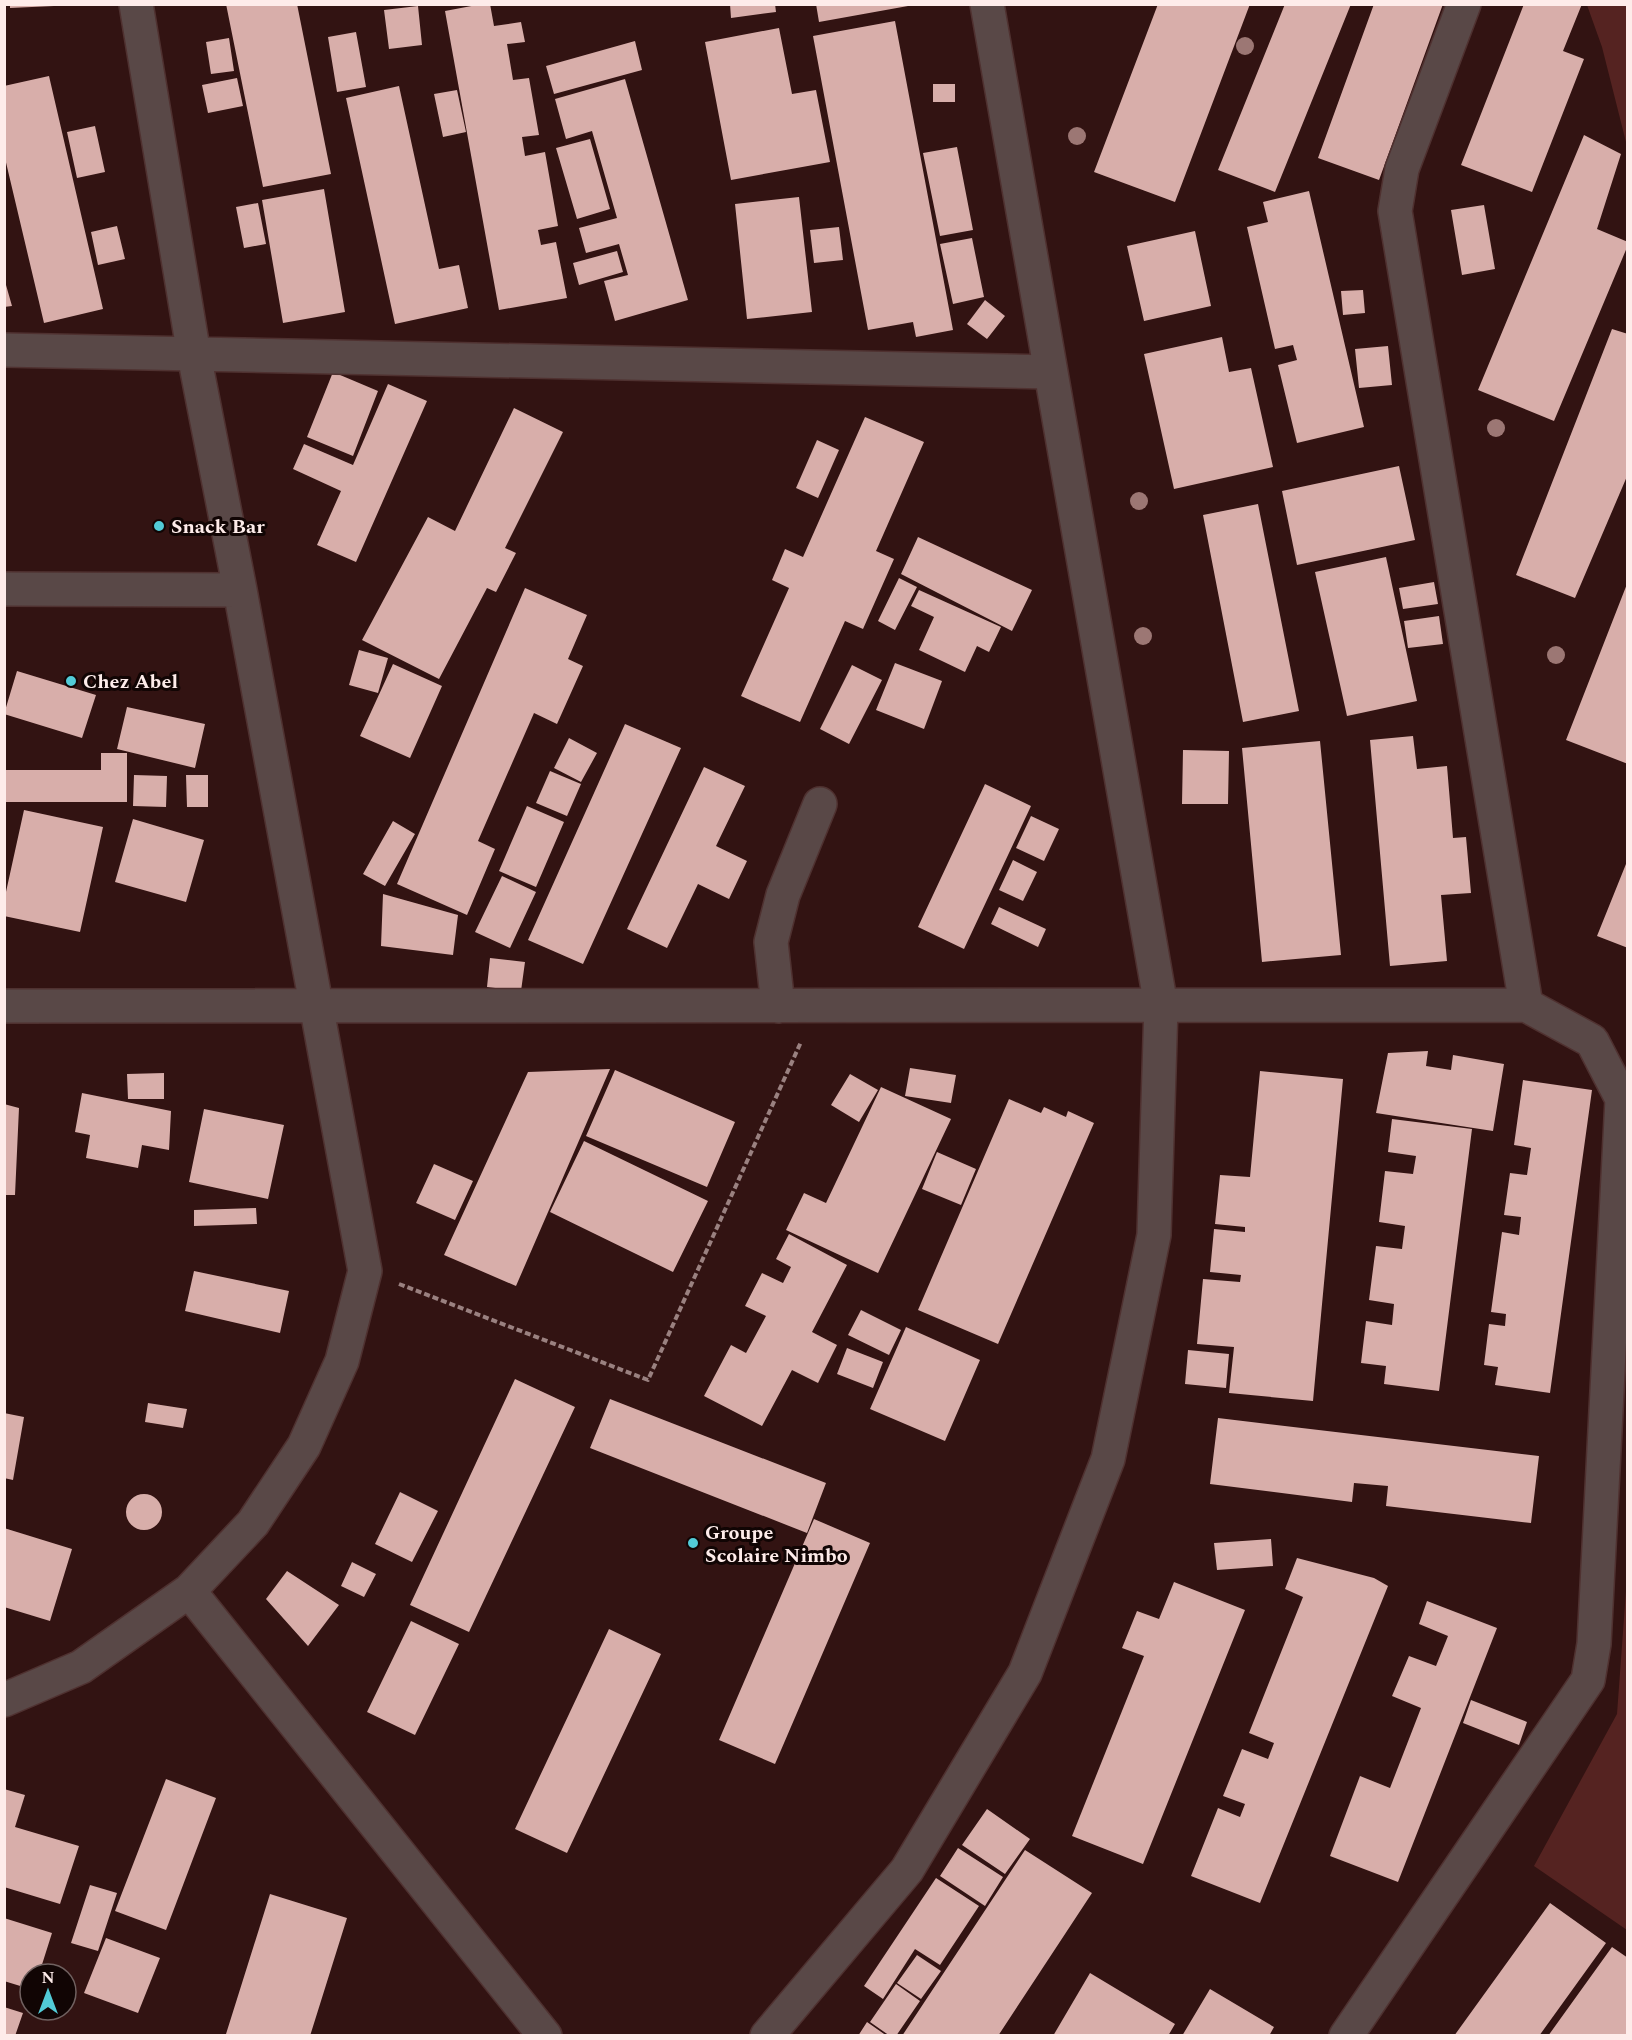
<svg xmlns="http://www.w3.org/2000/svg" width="1632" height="2040" font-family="Spectral,serif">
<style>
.green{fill:#552321}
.building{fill:#d8aeaa}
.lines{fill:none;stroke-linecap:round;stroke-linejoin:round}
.street-casing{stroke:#4f3130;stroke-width:36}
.path{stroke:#9a8180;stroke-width:4;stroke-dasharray:6 3;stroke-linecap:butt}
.street{stroke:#594847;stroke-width:33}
.tree{fill:#9c7774}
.poi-dot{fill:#52cbd7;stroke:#110504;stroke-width:2}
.labels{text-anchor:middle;stroke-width:6;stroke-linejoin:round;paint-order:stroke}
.poi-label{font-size:20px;font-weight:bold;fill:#feecea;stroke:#110504;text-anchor:start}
</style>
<rect width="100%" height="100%" fill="#321312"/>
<path class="green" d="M1587 5H1627V146L1602 47Z
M1627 1577V1930L1534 1866 1617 1714Z"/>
<path class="building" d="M10 4H54V6L10 8Z
M226 4H297L331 174 263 187Z
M482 4H490L494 26 521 22 525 42 507 44 513 80 529 78 539 135 522 137 525 156 545 152 558 226 538 230 541 245 556 242 567 298 499 310 445 11Z
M730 4H775L776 12 731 18Z
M816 4H908V6L819 22Z
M1158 4H1250L1175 202 1094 172Z
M1285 4H1351L1275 192 1218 170Z
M1374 4H1443L1379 180 1318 158Z
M1524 4H1582L1563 51 1584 59 1532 192 1461 165Z
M418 6 422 45 389 49 384 10Z
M895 21 953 330 916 337 913 322 868 330 813 36Z
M779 28 792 94 816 90 830 162 731 180 705 42Z
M356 32 366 87 337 92 328 37Z
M229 38 234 71 211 74 206 42Z
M635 41 642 70 554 94 546 66Z
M49 76 103 309 44 323 4 154V86Z
M237 78 243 106 208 113 202 85Z
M625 79 688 300 615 321 604 281 628 275 619 244 586 253 579 228 617 218 592 131 566 139 555 99Z
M933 84H955V102H933Z
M399 86 439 269 459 265 468 308 395 324 346 98Z
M457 90 466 132 443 137 434 94Z
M95 126 105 172 77 178 67 132Z
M1584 135 1621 154 1597 229 1628 242V245L1554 421 1478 390Z
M590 139 610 209 577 219 556 148Z
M957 147 973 230 940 236 923 153Z
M324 189 345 312 283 323 262 200Z
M1309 191 1364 427 1297 443 1278 365 1297 360 1293 345 1275 349 1247 227 1268 222 1263 202Z
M799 197 812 312 747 319 735 204Z
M258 203 266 244 244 248 236 207Z
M1484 205 1495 269 1462 275 1451 210Z
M117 226 125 259 98 265 91 232Z
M839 227 843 260 814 263 810 230Z
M1195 231 1211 306 1144 321 1127 246Z
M972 238 984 297 953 304 940 244Z
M617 251 623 272 579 285 573 263Z
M4 278 12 306 4 307Z
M1363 290 1365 313 1343 315 1341 291Z
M985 300 1005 316 987 339 967 324Z
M1612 329 1628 334V474L1575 598 1516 575Z
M1222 337 1229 372 1251 368 1273 467 1174 489 1144 354Z
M1388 346 1392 385 1359 388 1355 349Z
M333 372 378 391 353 456 307 437Z
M388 384 427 401 356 562 317 545 341 491 293 469 304 444 353 465Z
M514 408 563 432 505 548 516 553 496 592 487 588 439 679 362 640 428 517 455 531Z
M865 417 924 442 876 551 894 559 863 629 845 621 800 722 741 696 789 588 772 580 785 549 803 557Z
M817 440 839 450 818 498 796 488Z
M1399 466 1415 540 1297 565 1282 491Z
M1258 504 1299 711 1243 722 1203 515Z
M918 537 1032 590 1012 631 901 574Z
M1386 557 1417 701 1347 716 1315 572Z
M899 578 917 587 895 630 878 621Z
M1434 582 1438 604 1403 609 1399 588Z
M1627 584H1628V764L1566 740Z
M525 588 587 615 568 659 583 666 557 724 534 713 478 841 495 849 467 915 397 884Z
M919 590 1001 627 989 652 977 646 965 672 919 650 934 617 911 606Z
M1439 616 1443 644 1408 648 1404 621Z
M359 650 388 658 378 693 349 685Z
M895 663 942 681 924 729 876 710Z
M393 664 442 686 410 758 360 736Z
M852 665 882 680 849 744 820 729Z
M17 671 96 695 82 738 4 714Z
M127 707 205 724 195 768 117 749Z
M625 724 681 748 583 964 528 940Z
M1413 736 1417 769 1447 766 1453 838 1466 837 1471 893 1441 895 1447 961 1390 966 1370 740Z
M569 738 597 753 581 782 554 768Z
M1320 741 1341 955 1262 962 1242 748Z
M1183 750 1229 751 1228 804H1182Z
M101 753H127V802H4V770H101Z
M704 767 745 786 716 846 747 861 729 899 698 884 667 948 627 929Z
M550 771 581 784 567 816 536 803Z
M134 775 167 776 166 807 133 806Z
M186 775H208V807H187Z
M985 784 1031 806 964 949 918 927Z
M527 806 564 822 536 887 499 871Z
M24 810 103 827 80 932 4 916V901Z
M1031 816 1059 829 1044 861 1016 848Z
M133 819 204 840 186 902 115 882Z
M393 821 415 834 385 886 363 874Z
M1628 859V948L1597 936Z
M1013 860 1037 872 1023 901 999 890Z
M502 876 536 892 510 948 475 932Z
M383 894 458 915 453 955 381 946Z
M999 907 1046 929 1038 947 991 924Z
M490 958 525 962 521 991 487 987Z
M1428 1051 1426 1066 1451 1070 1453 1055 1504 1064 1493 1131 1376 1113 1388 1053Z
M910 1068 956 1075 951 1103 905 1096Z
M610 1069 516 1286 444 1255 528 1072Z
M615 1070 735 1122 707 1187 586 1136Z
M1260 1071 1343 1079 1313 1401 1229 1393 1234 1347 1197 1344 1203 1279 1240 1282 1241 1275 1210 1272 1214 1229 1245 1232V1227L1215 1224 1220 1175 1250 1177Z
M164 1073V1099H128L127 1074Z
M850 1074 878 1090 859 1122 831 1105Z
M1523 1080 1592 1090 1550 1393 1495 1385 1498 1367 1484 1365 1489 1324 1505 1326 1506 1314 1491 1312 1502 1232 1519 1235 1521 1217 1504 1215 1510 1173 1527 1175 1531 1148 1514 1145Z
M881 1087 951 1119 878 1273 786 1230 804 1193 826 1203Z
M82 1093 171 1111 169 1150 142 1145 138 1168 86 1158 90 1135 75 1132Z
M1009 1099 1041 1113 1044 1107 1066 1117 1068 1111 1094 1123 998 1344 918 1310Z
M4 1104 19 1108 15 1195H4Z
M204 1109 284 1125 268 1199 189 1182Z
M1392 1119 1472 1129 1439 1391 1384 1384 1386 1366 1361 1363 1366 1321 1392 1325 1394 1304 1369 1300 1376 1246 1402 1249 1405 1226 1379 1222 1385 1171 1413 1174 1416 1156 1388 1152Z
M584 1141 708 1201 673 1272 550 1212Z
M937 1152 976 1169 961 1205 922 1189Z
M434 1164 473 1181 455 1220 416 1203Z
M256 1208 257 1224 194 1226V1210Z
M789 1234 847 1265 812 1332 837 1345 818 1383 792 1370 762 1426 704 1396 731 1345 746 1353 766 1316 745 1306 762 1273 783 1283 791 1267 776 1259Z
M194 1271 289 1291 280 1333 185 1311Z
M861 1310 901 1330 889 1355 848 1335Z
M906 1327 980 1360 945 1441 870 1409Z
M847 1348 883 1362 873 1388 837 1374Z
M1188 1350 1229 1354 1226 1388 1185 1384Z
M515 1379 575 1407 469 1632 410 1605Z
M610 1399 826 1483 807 1533 590 1448Z
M148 1403 187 1409 183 1428 145 1422Z
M4 1413 24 1417 13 1480 4 1478Z
M1218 1418 1539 1456 1531 1523 1386 1506 1388 1486 1354 1483 1352 1502 1210 1484Z
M400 1492 438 1511 412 1562 375 1544Z
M126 1512a18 18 0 1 1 36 0a18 18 0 1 1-36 0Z
M814 1519 870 1543 775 1764 719 1740Z
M4 1528 72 1549 50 1621 4 1607Z
M1271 1539 1273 1566 1217 1570 1214 1543Z
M1297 1558 1374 1578 1388 1586 1260 1903 1191 1876 1218 1808 1240 1817 1245 1804 1223 1796 1242 1749 1268 1759 1274 1743 1249 1733 1303 1597 1285 1589Z
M352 1562 376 1574 364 1597 341 1586Z
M287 1571 339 1605 308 1646 266 1599Z
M1174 1582 1245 1610 1143 1864 1072 1836 1144 1656 1122 1648 1137 1611 1159 1619Z
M1427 1601 1497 1628 1398 1882 1330 1856 1360 1776 1390 1788 1421 1708 1392 1696 1409 1656 1436 1666 1448 1636 1419 1624Z
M411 1621 459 1644 415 1735 367 1712Z
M609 1629 661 1654 567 1853 515 1829Z
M1471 1700 1527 1722 1519 1745 1463 1723Z
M166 1779 216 1798 166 1930 115 1911Z
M4 1789 25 1795 15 1827 79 1846 60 1904 4 1887Z
M987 1809 1030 1839 1005 1874 962 1845Z
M958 1848 1003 1877 985 1906 940 1876Z
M1025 1850 1092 1893 998 2036H902Z
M936 1878 979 1906 940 1965 915 1949 883 1999 864 1986Z
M90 1885 117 1893 98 1951 71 1943Z
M270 1894 347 1918 310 2036 226 2034Z
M1550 1903 1606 1943 1539 2036H1454Z
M4 1918 52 1933 39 1974H30V1989L4 1981Z
M106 1938 160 1958 138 2013 84 1993Z
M1612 1947 1628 1958V2036H1548Z
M917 1955 941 1971 921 1999 897 1983Z
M1090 1973 1175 2024 1168 2036H1053Z
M896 1984 920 2001 896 2036H890L870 2022Z
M1210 1989 1274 2027 1269 2036H1182Z
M4 2007 23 2013 15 2036H4Z
M867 2022 887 2036H858Z"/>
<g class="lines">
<defs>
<path id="street" d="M1464 4 1402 169 1395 211 1526 1005
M4 350 1050 372
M4 589 240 590
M4 1006 1526 1005 1592 1041 1622 1099 1594 1644 1588 1680 1346 2036
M778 1006 771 942 783 895 820 804
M189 1591 545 2036
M4 1700 81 1667 189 1591 253 1523 304 1446 342 1361 365 1271 240 590 194 355 136 4
M767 2036 907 1870 1025 1673 1108 1459 1154 1235 1161 1006 987 4"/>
</defs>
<use href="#street" class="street-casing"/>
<path class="path" d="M399 1284 648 1380 801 1042"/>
<use href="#street" class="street"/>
</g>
<g class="tree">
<circle cx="1245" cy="46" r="9"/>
<circle cx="1077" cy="136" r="9"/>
<circle cx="1496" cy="428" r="9"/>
<circle cx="1139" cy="501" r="9"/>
<circle cx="1143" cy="636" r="9"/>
<circle cx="1556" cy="655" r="9"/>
</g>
<g class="poi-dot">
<circle cx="159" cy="526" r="6"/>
<circle cx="71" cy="681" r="6"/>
<circle cx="693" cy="1543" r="6"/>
</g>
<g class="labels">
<g class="poi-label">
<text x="171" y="533">Snack Bar</text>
<text x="83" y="688">Chez Abel</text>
<text x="705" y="1539">Groupe<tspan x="705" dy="23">Scolaire Nimbo</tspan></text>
</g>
</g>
<rect width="1632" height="2040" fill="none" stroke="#feecea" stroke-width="12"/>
<g transform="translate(48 1992)"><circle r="28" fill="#110504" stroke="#706160" stroke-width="1.5"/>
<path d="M0-4.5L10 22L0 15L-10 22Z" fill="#52cbd7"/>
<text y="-9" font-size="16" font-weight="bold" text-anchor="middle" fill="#feecea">N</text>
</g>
</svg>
